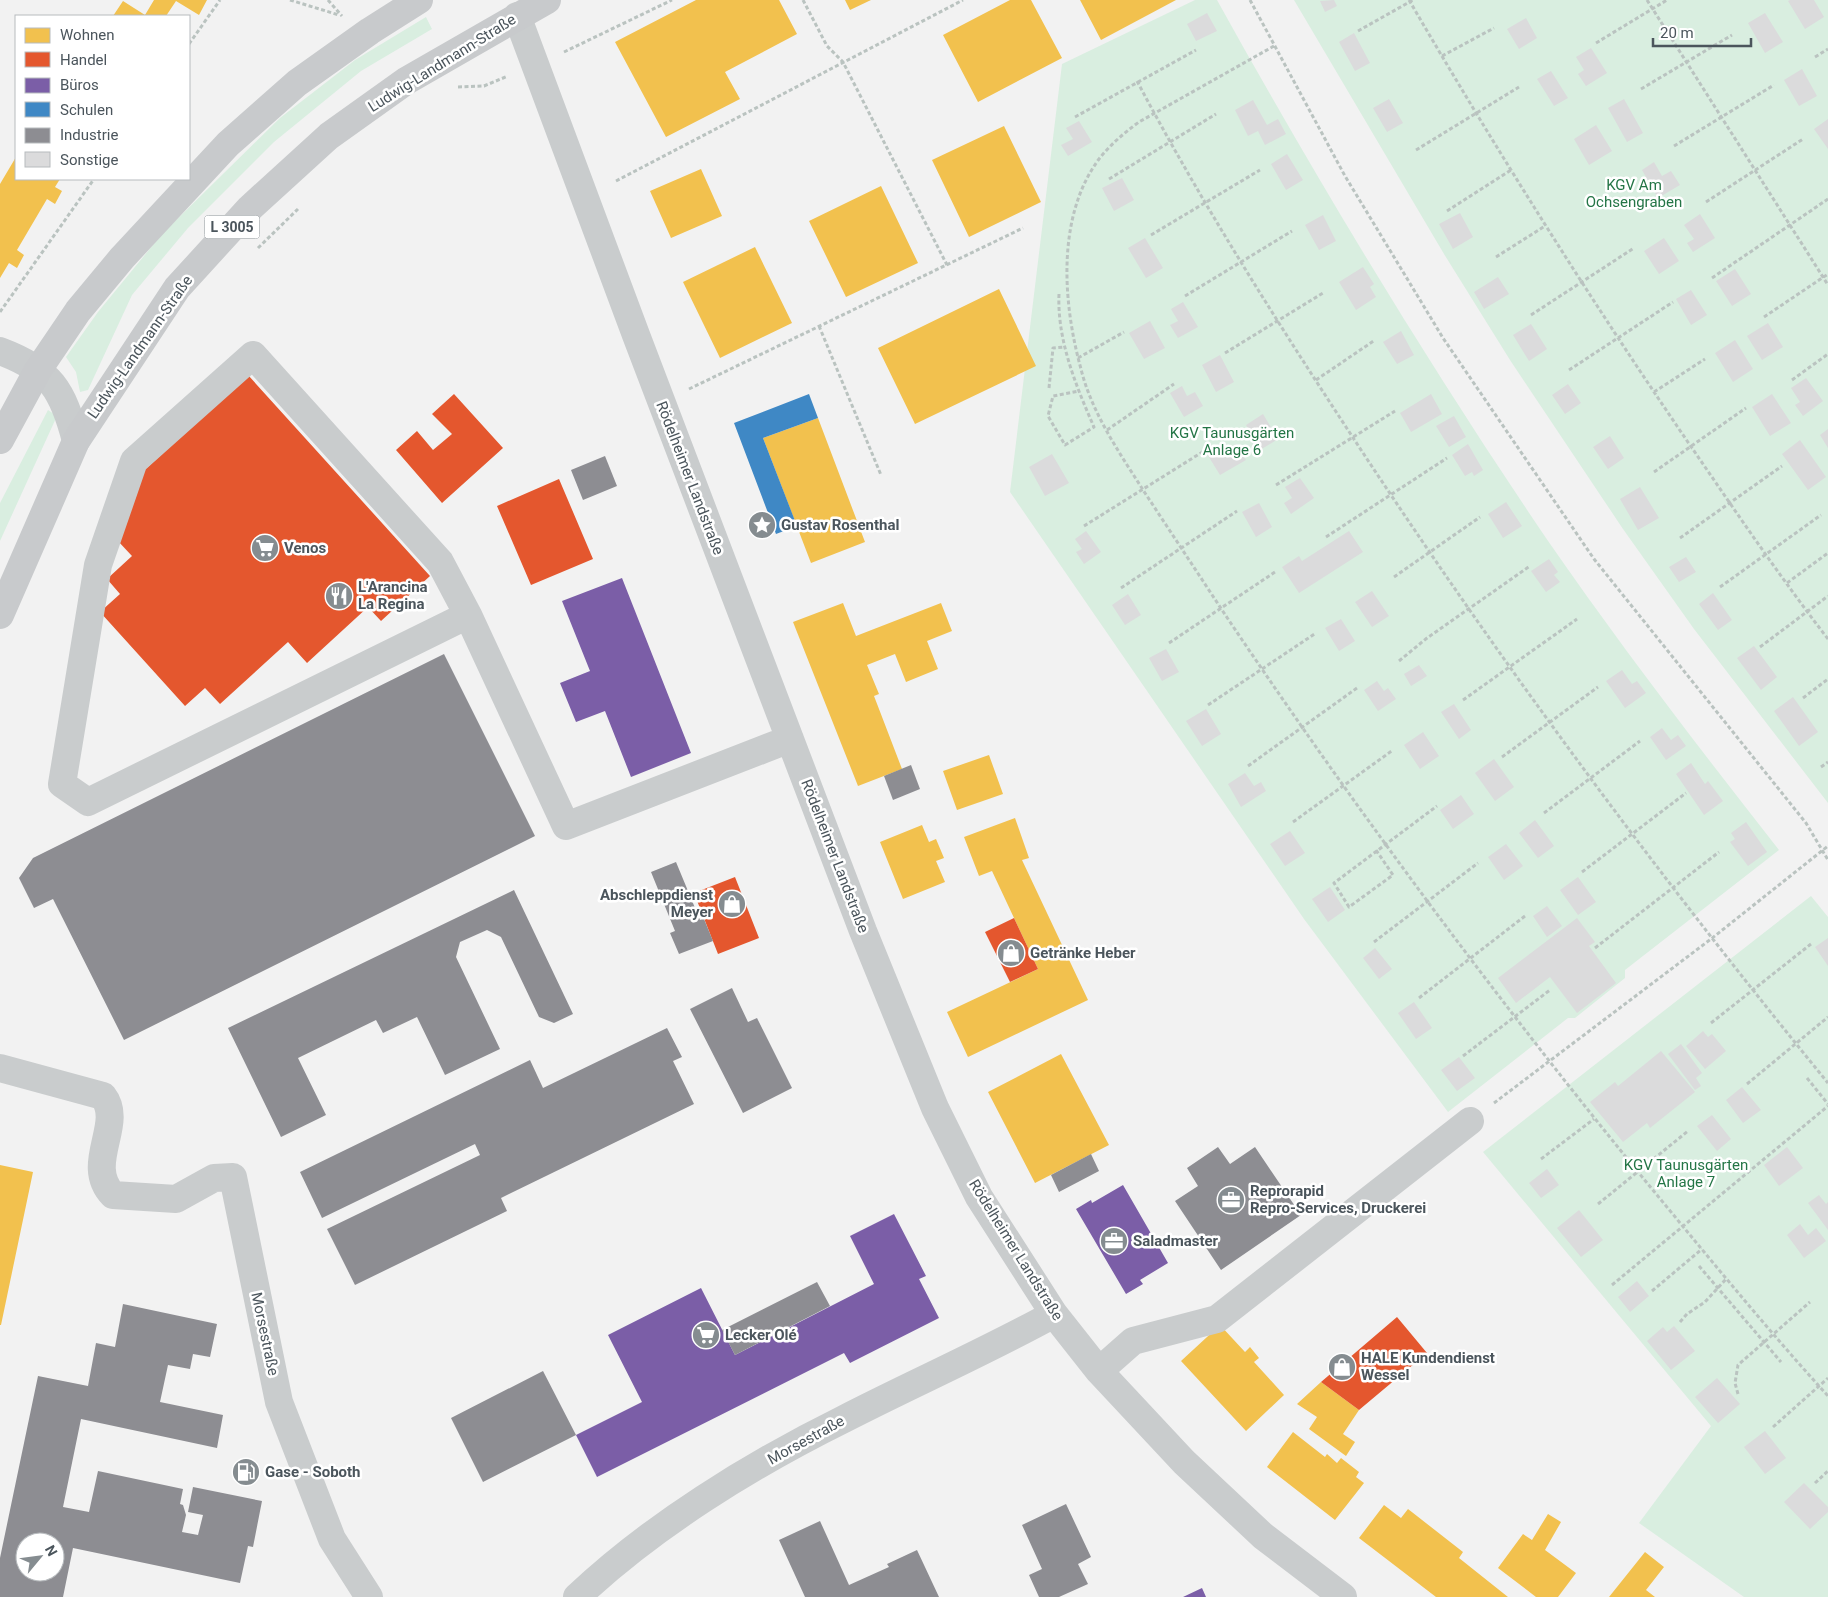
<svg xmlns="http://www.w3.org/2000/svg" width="1828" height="1597" font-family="Roboto,sans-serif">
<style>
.green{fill:#d9eee0}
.homes{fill:#f2c14e}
.shops{fill:#e4572e}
.offices{fill:#7b5ea7}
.schools{fill:#3f88c5}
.industry{fill:#8d8d92;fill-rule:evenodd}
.building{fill:#dbdbdc}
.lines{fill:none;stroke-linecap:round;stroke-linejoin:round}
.path{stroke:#bac3c0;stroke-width:3;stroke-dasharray:4 2.5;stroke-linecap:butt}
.minor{stroke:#c9cccd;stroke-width:28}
.major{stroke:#c8cacc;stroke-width:28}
.labels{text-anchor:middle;stroke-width:5;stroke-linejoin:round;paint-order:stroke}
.shield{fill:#fff;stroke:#81888d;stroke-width:1}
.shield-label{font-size:14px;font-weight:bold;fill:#4b555c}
.street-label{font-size:15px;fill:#4b555c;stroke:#fff}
.park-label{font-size:15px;fill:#247546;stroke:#fff}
.poi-label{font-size:15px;font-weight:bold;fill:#4b555c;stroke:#fff;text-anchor:start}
</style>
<rect width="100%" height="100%" fill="#f2f2f2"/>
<path class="green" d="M1195 0H1217C1319 184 1428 364 1546 538 1620 645 1699 748 1779 850L1625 970V978L1575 1018H1568L1448 1112 1304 919 1010 492 1062 64Z
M1294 0H1828V803L1694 629 1623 529 1510 360 1444 254Z
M426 17 432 29 361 71 274 142 188 228 132 295 88 390 80 392 76 372 66 357 98 312 162 234 280 118 355 60Z
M48 410 57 416 0 541V503Z
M1811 896 1828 917V1597H1744L1639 1523 1711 1426 1483 1152Z"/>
<path class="homes" d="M154 0H207L199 15 176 1 166 16H113L123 1 145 15Z
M696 0H779L797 34 725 72 740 99 666 137 615 42Z
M845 0H871L850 10Z
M1010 0H1031L1062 58 978 102 943 35Z
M1080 0H1176L1101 40Z
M1004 126 1041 202 969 237 932 160Z
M16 157V179H60L55 187 62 191 55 204 47 199 17 250 24 255 17 268 9 263 0 278V184Z
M701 169 722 216 671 238 650 191Z
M881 186 918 263 846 297 809 221Z
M755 247 792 323 720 358 683 282Z
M999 289 1036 366 915 424 878 348Z
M818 418 865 542 811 563 763 438Z
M843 603 856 636 941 603 952 631 927 641 938 669 906 682 895 654 867 665 879 694 874 696 902 769 858 786 793 622Z
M989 755 1003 794 957 810 943 771Z
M1015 818 1029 858 1022 860 1088 1000 968 1057 947 1012 1038 969 992 871 979 876 964 837Z
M922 825 929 842 936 839 944 858 936 861 945 882 903 899 880 842Z
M1061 1054 1109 1145 1035 1183 988 1092Z
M0 1165 33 1172 1 1325H0Z
M1220 1325 1245 1352 1250 1347 1259 1358 1254 1362 1284 1395 1246 1431 1181 1361Z
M1321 1382 1359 1410 1343 1434 1355 1442 1346 1456 1309 1429 1317 1417 1297 1404Z
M1293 1432 1325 1457 1327 1454 1337 1463 1341 1458 1359 1472 1356 1477 1364 1483 1335 1520 1267 1467Z
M1384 1505 1401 1518 1408 1509 1463 1552 1459 1558 1508 1597H1436L1359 1538Z
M1548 1514 1561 1522 1545 1550 1576 1573 1558 1597H1536L1498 1568 1523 1534 1532 1540Z
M1645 1552 1664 1567 1646 1590 1655 1597H1609Z"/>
<path class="shops" d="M248 375 430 576 381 621 368 607 307 663 288 642 220 704 205 688 185 706 100 612 120 594 107 579 132 556 117 540 138 476Z
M454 394 503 448 442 503 396 450 417 431 433 450 452 434 432 414Z
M559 479 593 559 531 585 497 506Z
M735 877 759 938 718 954 694 893Z
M1014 918 1038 969 1010 982 985 932Z
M1397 1317 1427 1353 1359 1410 1321 1382Z"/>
<path class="offices" d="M622 578 691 753 631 777 605 711 576 722 560 683 590 671 562 601Z
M1123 1185 1168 1263 1140 1280 1143 1284 1126 1294 1076 1209 1091 1200 1092 1203Z
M894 1214 926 1276 919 1279 939 1318 850 1363 844 1353 597 1477 576 1435 642 1402 608 1335 701 1288 735 1355 874 1284 850 1236Z
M1202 1588 1206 1597H1183Z"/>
<path class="schools" d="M809 394 818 418 763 438 797 526 776 534 734 423Z"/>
<path class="industry" d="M605 456 617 486 583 500 571 470Z
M444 654 535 836 124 1040 53 899 34 908 19 878 33 858Z
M911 765 920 789 893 800 884 776Z
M676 862 700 920 704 919 713 941 679 954 670 933 675 931 651 872Z
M514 890 573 1014 554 1023 539 1017 501 937 487 930 460 942 456 957 500 1049 445 1075 417 1017 383 1033 376 1020 298 1058 326 1115 281 1137 228 1028Z
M732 988 748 1022 757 1018 792 1088 743 1113 690 1009Z
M667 1028 682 1057 673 1061 694 1104 501 1198 507 1211 355 1285 327 1229 480 1155 475 1144 322 1218 300 1172 530 1060 543 1088Z
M1218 1147 1230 1164 1255 1147 1301 1215 1221 1270 1175 1201 1198 1186 1187 1168Z
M1091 1154 1099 1171 1059 1192 1051 1175Z
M817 1282 830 1306 735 1355 722 1330Z
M123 1304 217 1324 210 1357 193 1354 190 1369 168 1365 160 1402 223 1415 217 1448 81 1419 63 1507 89 1512 98 1471 183 1489 180 1504 183 1505 186 1515 182 1532 198 1535 203 1515 188 1512 193 1487 262 1501 253 1547 248 1546 240 1583 73 1548 63 1597H0V1558L38 1376 88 1386 96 1343 115 1347ZM25 1542H55V1572H25Z
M543 1371 576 1435 483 1482 451 1418Z
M1066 1504 1091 1557 1078 1564 1088 1584 1059 1597H1039L1029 1575 1042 1569 1022 1525Z
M820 1521 849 1585 889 1567 887 1564 917 1550 939 1597H805L779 1540Z"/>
<path class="building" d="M1334 0 1337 6 1325 12 1320 1Z
M1790 0H1814L1824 17 1805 29 1788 1Z
M1207 13 1217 31 1196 41 1187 24Z
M1765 13 1783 42 1765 53 1748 23Z
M1526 18 1537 38 1519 49 1507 29Z
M1354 33 1370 63 1355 71 1339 42Z
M1591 48 1607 73 1586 86 1578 74 1584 70 1576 57Z
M1802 69 1817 96 1799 106 1784 80Z
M1551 71 1568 98 1554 106 1537 79Z
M1389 99 1403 123 1387 132 1373 108Z
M1624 99 1643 133 1627 142 1608 108Z
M1253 100 1267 125 1278 119 1286 134 1265 145 1258 131 1248 136 1235 110Z
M1828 119V149L1814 129Z
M1079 121 1092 142 1068 156 1061 145 1073 139 1066 128Z
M1596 125 1612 151 1589 165 1574 139Z
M1287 154 1303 180 1286 190 1271 164Z
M1654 162 1662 176 1671 171 1680 185 1658 198 1642 170Z
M1122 178 1134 200 1114 211 1102 188Z
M1460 213 1473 237 1453 249 1439 224Z
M1700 214 1715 238 1693 252 1687 243 1694 239 1684 225Z
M1323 215 1336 241 1319 250 1305 225Z
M1145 238 1163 268 1146 278 1128 248Z
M1664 238 1679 261 1659 274 1644 251Z
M1363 267 1374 284 1370 287 1376 297 1356 310 1339 282Z
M1735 269 1751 294 1732 306 1716 281Z
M1498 277 1509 294 1484 309 1474 292Z
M1691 290 1707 315 1691 325 1676 299Z
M1183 302 1198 327 1178 338 1170 325 1178 321 1171 309Z
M1150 321 1165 348 1144 359 1129 333Z
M1768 323 1783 347 1762 360 1747 336Z
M1531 324 1547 349 1529 361 1513 335Z
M1401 331 1414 355 1397 364 1383 342Z
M1735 340 1753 369 1733 382 1715 353Z
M1220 355 1234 382 1216 392 1202 365Z
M1806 378 1823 401 1803 416 1795 405 1800 402 1791 388Z
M1568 384 1581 403 1565 414 1552 395Z
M1182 386 1187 396 1195 392 1203 406 1184 417 1170 393Z
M1431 394 1442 414 1411 432 1400 413Z
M1772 394 1791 423 1770 436 1752 407Z
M1263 414 1278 439 1260 450 1246 425Z
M1454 416 1466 437 1449 447 1436 426Z
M1828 429V448L1820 435Z
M1610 436 1624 458 1608 469 1593 447Z
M1800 440 1826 477 1808 490 1782 454Z
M1224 444 1227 449 1236 444 1246 460 1220 475 1207 454Z
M1468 444 1483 470 1474 476 1472 472 1465 476 1452 455Z
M1052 454 1069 483 1045 496 1029 467Z
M1300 478 1314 498 1291 514 1284 503 1292 498 1285 487Z
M1640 487 1659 518 1638 530 1620 499Z
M1506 502 1522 526 1503 538 1488 514Z
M1259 503 1272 527 1256 537 1242 512Z
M1086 531 1101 552 1084 564 1076 552 1082 549 1075 539Z
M1349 531 1363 552 1299 593 1282 567 1299 556 1302 561Z
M1686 557 1696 572 1679 582 1669 567Z
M1549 559 1558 572 1554 575 1560 582 1546 592 1531 571Z
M1372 591 1389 616 1372 627 1355 602Z
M1713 593 1732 620 1718 630 1699 604Z
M1128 594 1141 615 1125 625 1112 605Z
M1341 619 1355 641 1339 651 1325 628Z
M1754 646 1777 677 1761 690 1737 658Z
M1166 649 1179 672 1162 681 1149 658Z
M1419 665 1427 676 1411 686 1404 674Z
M1622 670 1632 684 1637 681 1646 693 1625 708 1606 681Z
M1377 681 1384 691 1388 688 1396 699 1378 711 1364 690Z
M1793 697 1818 732 1799 746 1774 711Z
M1454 704 1471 730 1459 739 1441 712Z
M1206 709 1221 734 1202 746 1186 721Z
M1662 728 1671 740 1678 735 1686 746 1666 760 1650 737Z
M1423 732 1439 756 1420 769 1404 745Z
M1494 759 1514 787 1495 801 1475 773Z
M1691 763 1705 784 1708 781 1723 801 1704 815 1676 774Z
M1245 773 1254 786 1261 782 1266 791 1241 807 1228 784Z
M1461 795 1474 814 1453 829 1440 810Z
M1535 820 1554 846 1538 858 1519 833Z
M1746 822 1767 852 1748 866 1730 842 1735 839 1731 833Z
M1290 831 1305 853 1285 866 1270 844Z
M1506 844 1523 866 1504 880 1488 857Z
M1578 877 1596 902 1578 915 1560 890Z
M1330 887 1345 910 1328 922 1312 899Z
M1547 906 1562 926 1547 937 1533 916Z
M1577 918 1595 942 1589 946 1616 983 1577 1013 1550 977 1516 1003 1498 978Z
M1828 938V966L1815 947Z
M1375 948 1392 969 1379 979 1363 958Z
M1414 1002 1432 1028 1416 1039 1398 1013Z
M1703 1031 1708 1037 1712 1034 1726 1051 1705 1069 1686 1046Z
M1681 1044 1702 1073 1696 1078 1701 1086 1695 1090 1668 1054Z
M1661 1051 1695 1092 1650 1128 1647 1123 1623 1142 1590 1102 1615 1082 1618 1086Z
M1459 1057 1475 1078 1457 1091 1441 1070Z
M1742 1087 1761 1110 1743 1123 1726 1100Z
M1712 1115 1731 1139 1717 1151 1697 1126Z
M1787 1147 1803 1168 1779 1186 1764 1165Z
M1547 1169 1559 1185 1541 1198 1529 1183Z
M1819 1195 1826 1204 1828 1202V1230L1808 1203Z
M1579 1210 1603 1240 1581 1257 1557 1228Z
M1800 1224 1808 1235 1816 1228 1826 1241 1804 1258 1787 1235Z
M1637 1281 1649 1296 1630 1312 1618 1297Z
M1674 1326 1695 1351 1671 1370 1647 1341 1663 1327 1667 1332Z
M1717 1378 1740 1404 1718 1423 1695 1397Z
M1765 1431 1786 1458 1765 1474 1744 1447Z
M1804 1483 1828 1507V1512L1810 1529 1784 1502Z"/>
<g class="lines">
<path class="path" d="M290 0 339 15
M328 0 342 16
M803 0 827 46 843 62 947 265
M1250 0 1345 176 1443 338 1594 559 1806 823 1828 860
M1409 0C1498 153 1592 302 1692 448 1736 512 1780 577 1828 639
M1647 0 1828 285
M1358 31 1413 0
M1596 43 1667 0
M189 44 220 0
M1274 46 1139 122C1124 133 1110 145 1099 159 1056 217 1063 304 1081 369 1092 414 1121 455 1145 493 1172 534 1199 575 1226 616 1359 814 1501 1005 1652 1189 1710 1259 1767 1329 1828 1396
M564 52 672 0
M1442 56 1494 28
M1815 57 1828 49
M1137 81C1200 200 1272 314 1346 427 1495 655 1656 873 1828 1083
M458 87 484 86 508 76
M1641 89 1732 35
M1075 117 1196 50
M1674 146 1774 85
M1416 150 1519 87
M1109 179 1216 114
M616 181 963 0
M1706 202 1803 139
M1447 211 1511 170
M1151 235 1260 170
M258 248 298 209
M1496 257 1545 226
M1712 278 1828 199
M1059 294C1057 340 1076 386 1094 427L1065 445 1048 416 1053 396 1079 391
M1185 296 1292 231
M0 312 94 179
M1531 315 1634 248
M1764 317 1828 274
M819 326 881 475
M1225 353 1323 293
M1078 358 1124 332
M1569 370 1673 302
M1316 380 1375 340
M1792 380 1828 354
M1049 388 1053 348 1065 347
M689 389 1023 228
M1654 392 1705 359
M1107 430 1174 384
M1654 472 1746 408
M1276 485 1395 411
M1084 526 1212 446
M1326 537 1447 458
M1680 538 1782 466
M1394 577 1480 517
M1787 583 1828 553
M1720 587 1821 515
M1121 588 1237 511
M1169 643 1275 572
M1760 647 1828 596
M1399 661 1427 638 1530 566
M1803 698 1828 679
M1463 700 1577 619
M1208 705 1316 633
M1502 757 1598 687
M1248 766 1357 688
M1821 767 1828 762
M1544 813 1640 741
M1293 822 1393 750
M1376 850 1393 875 1349 907 1334 883 1437 806
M1582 872 1686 793
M1374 942 1478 863
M1595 948 1719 852
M1419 998 1525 916
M1711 1023 1811 944
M1463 1056 1550 990
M1807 1078 1828 1104
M1747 1084 1828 1017
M1494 1103 1711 939 1828 846
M1541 1159 1594 1119
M1598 1204 1688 1131
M1699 1266 1781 1362
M1612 1285 1828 1106
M1652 1291 1702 1249
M1680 1322 1687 1314 1705 1302 1726 1279
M1738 1394 1735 1383 1738 1365 1810 1302
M1773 1427 1828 1378
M1815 1483 1828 1471"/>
<path class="minor" d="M517 16 636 335 863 931 935 1108 979 1197 1054 1314 1099 1371 1184 1462 1263 1536 1343 1597
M0 351C51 370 63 390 76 441
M468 615 440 562 253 355 134 461 98 565 62 784 88 802 468 615 566 826 790 739
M0 1068 103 1096C125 1124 83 1164 113 1195L176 1199 214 1178 233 1177 279 1402 332 1539 369 1597
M1099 1371 1133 1341 1217 1319 1470 1121
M577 1597C652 1526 751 1465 844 1419 914 1383 985 1352 1054 1314"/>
<path class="major" d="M0 440 38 370 78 311 122 258 228 144 297 83 370 31 419 0
M0 615 76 441 177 288 250 208 329 136 406 81 547 0"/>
</g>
<defs>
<symbol id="sight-disc" viewBox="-11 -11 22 22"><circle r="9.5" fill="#858c90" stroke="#fff"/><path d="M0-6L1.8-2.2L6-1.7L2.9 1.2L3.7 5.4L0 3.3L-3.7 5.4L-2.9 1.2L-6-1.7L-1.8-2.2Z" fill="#fff"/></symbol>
<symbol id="supermarket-disc" viewBox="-11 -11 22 22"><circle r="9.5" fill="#858c90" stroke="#fff"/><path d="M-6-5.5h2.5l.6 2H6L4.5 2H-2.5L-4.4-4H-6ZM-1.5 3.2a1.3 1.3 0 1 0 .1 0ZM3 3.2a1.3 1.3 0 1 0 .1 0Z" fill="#fff"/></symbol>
<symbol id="restaurant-disc" viewBox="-11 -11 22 22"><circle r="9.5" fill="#858c90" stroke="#fff"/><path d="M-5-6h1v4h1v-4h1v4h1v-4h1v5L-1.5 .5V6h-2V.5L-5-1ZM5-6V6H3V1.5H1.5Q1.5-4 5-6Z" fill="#fff"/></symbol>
<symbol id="shop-disc" viewBox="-11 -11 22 22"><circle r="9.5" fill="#858c90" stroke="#fff"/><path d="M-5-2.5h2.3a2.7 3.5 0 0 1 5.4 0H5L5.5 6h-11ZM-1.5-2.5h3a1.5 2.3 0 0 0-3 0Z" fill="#fff"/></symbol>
<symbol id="office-disc" viewBox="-11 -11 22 22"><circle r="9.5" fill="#858c90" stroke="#fff"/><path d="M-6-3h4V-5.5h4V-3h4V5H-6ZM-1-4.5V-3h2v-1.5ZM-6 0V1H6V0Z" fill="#fff"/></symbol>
<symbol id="fuel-disc" viewBox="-11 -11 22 22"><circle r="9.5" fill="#858c90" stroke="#fff"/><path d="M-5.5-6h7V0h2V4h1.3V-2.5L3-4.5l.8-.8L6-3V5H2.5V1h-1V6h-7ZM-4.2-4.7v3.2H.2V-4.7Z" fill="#fff"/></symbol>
</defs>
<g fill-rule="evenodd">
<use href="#sight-disc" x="746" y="509" width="32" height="32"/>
<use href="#supermarket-disc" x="249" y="532" width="32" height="32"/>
<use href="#restaurant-disc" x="323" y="580" width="32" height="32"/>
<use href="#shop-disc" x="716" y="888" width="32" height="32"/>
<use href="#shop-disc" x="995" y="937" width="32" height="32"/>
<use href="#office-disc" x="1215" y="1184" width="32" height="32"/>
<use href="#office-disc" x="1098" y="1225" width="32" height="32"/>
<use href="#supermarket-disc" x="690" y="1319" width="32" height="32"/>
<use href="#shop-disc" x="1326" y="1351" width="32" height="32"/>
<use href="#fuel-disc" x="230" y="1456" width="32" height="32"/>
</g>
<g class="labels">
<rect class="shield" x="204.5" y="215.5" width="55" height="23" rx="4"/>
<g class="shield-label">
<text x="232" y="232">L 3005</text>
</g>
<g class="street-label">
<text transform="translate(442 63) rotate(-32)" y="5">Ludwig-Landmann-Straße</text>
<text transform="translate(140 347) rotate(-55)" y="5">Ludwig-Landmann-Straße</text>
<text transform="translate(690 478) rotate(69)" y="5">Rödelheimer Landstraße</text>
<text transform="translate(835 856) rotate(69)" y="5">Rödelheimer Landstraße</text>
<text transform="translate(1016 1250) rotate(58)" y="5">Rödelheimer Landstraße</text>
<text transform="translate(265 1334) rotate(78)" y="5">Morsestraße</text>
<text transform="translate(806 1440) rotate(-29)" y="5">Morsestraße</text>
</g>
<g class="park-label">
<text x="1634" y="190">KGV Am<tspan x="1634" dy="17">Ochsengraben</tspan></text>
<text x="1232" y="438">KGV Taunusgärten<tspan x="1232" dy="17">Anlage 6</tspan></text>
<text x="1686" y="1170">KGV Taunusgärten<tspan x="1686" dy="17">Anlage 7</tspan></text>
</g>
<g class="poi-label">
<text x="781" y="530">Gustav Rosenthal</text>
<text x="284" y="553">Venos</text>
<text x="358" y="592">L'Arancina<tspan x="358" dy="17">La Regina</tspan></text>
<text x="713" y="900" text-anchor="end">Abschleppdienst<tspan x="713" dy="17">Meyer</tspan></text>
<text x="1030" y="958">Getränke Heber</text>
<text x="1250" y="1196">Reprorapid<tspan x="1250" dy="17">Repro-Services, Druckerei</tspan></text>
<text x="1133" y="1246">Saladmaster</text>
<text x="725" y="1340">Lecker Olé</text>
<text x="1361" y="1363">HALE Kundendienst<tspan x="1361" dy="17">Wessel</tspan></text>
<text x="265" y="1477">Gase - Soboth</text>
</g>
</g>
<rect x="15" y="15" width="175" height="165" fill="#ffffff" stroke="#b7bbbe"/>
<rect x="25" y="28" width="25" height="15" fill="#f2c14e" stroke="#b7bbbe"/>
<text x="60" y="40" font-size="15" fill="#4b555c">Wohnen</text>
<rect x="25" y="52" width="25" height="15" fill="#e4572e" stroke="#b7bbbe"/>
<text x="60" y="65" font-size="15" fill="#4b555c">Handel</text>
<rect x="25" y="78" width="25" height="15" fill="#7b5ea7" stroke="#b7bbbe"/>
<text x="60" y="90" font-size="15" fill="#4b555c">Büros</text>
<rect x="25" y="102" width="25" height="15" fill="#3f88c5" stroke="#b7bbbe"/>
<text x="60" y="115" font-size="15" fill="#4b555c">Schulen</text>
<rect x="25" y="128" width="25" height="15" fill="#8d8d92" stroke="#b7bbbe"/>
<text x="60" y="140" font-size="15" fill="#4b555c">Industrie</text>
<rect x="25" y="152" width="25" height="15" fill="#dbdbdc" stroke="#b7bbbe"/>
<text x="60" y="165" font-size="15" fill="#4b555c">Sonstige</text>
<g transform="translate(40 1557) rotate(61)"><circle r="24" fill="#ffffff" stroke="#b7bbbe"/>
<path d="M0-4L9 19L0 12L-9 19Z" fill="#858c90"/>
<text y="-8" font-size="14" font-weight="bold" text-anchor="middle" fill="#4b555c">N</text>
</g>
<path d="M1653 38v8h98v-8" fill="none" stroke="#4b555c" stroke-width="2.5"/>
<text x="1660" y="38" font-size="15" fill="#4b555c" stroke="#ffffff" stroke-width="4" paint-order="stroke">20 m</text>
</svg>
